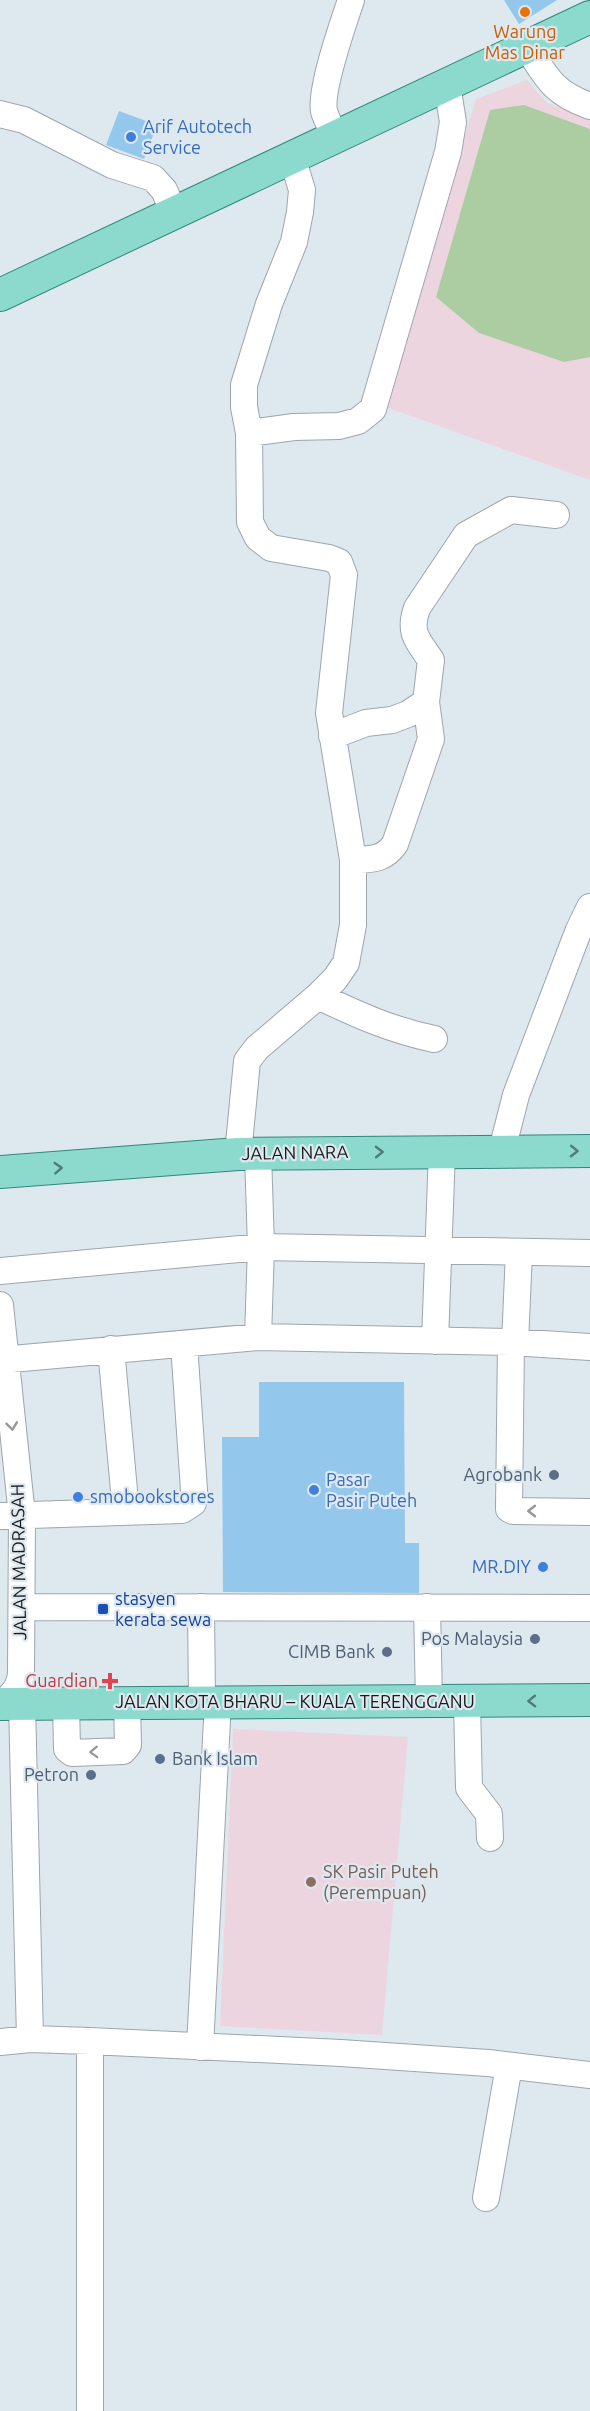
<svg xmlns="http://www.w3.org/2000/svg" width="590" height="2411" font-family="Ubuntu,sans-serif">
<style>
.education{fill:#edd5e0}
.green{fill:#accda2}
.building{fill:#94c7ec}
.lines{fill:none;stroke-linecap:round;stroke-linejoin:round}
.minor-casing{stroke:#9da6ac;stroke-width:28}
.major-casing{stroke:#31877b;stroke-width:34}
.minor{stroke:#fff;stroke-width:26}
.major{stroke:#8cdace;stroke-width:32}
.oneway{stroke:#527a76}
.oneway2{stroke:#979899}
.food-dot{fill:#e8710a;stroke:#dee8ef;stroke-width:2}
.shop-dot{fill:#3f7fe0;stroke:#dee8ef;stroke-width:2}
.service-dot{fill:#5c6f8a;stroke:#dee8ef;stroke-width:2}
.transit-dot{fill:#1a4fb4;stroke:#dee8ef;stroke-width:2}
.health-dot{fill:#e0444e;stroke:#dee8ef;stroke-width:2}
.education-dot{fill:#8d6e63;stroke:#dee8ef;stroke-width:2}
.labels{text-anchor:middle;stroke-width:4.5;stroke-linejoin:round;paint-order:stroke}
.food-label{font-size:18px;fill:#c56008;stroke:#dee8ef}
.shop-label{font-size:18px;fill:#366cbe;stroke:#dee8ef;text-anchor:start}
.street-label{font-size:18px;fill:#181b1d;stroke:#dee8ef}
.service-label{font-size:18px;fill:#4e5e75;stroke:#dee8ef;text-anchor:end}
.transit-label{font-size:18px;fill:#164399;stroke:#dee8ef;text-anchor:start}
.health-label{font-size:18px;fill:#be3a42;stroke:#dee8ef;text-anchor:end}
.education-label{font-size:18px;fill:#785e54;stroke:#dee8ef;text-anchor:start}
</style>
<rect width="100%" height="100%" fill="#dee8ef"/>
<path class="education" d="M527 80 547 103 590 118V480L383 406 476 99Z
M233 1729 408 1737 382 2035 220 2026Z"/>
<path class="green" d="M524 105 590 129V357L564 362 479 333 436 297 490 110Z"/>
<path class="building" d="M504 0H557L519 24Z
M119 111 157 125 144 159 106 145Z
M259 1382H404L405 1543H419V1593L223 1592 222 1437H259Z"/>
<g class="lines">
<defs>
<path id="minor" d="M527 47C547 78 553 93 590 106
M0 114 24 120 112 165 153 178 164 190 174 213
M335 137C332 129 326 119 324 111 320 89 343 24 351 0
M249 433 244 407V385L269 304 294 242 300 212 302 190 292 157
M332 736 366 723 392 720 408 714 426 702 431 660C418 641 408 633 417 608L466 535 511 510 556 515
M353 860C372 859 384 860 395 844L431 739 426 702
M318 996C358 1015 391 1030 434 1039
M502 1150 516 1095 578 932 590 907
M238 1154 247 1061 257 1048 318 996 335 979 346 963 353 925V860L329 713 344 575 339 562 329 558 271 548 258 538 250 522 249 433 294 427 339 426 358 421 373 409 448 152 453 122 447 85
M0 1271 261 1247 590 1253
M0 1305 22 1516 21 1674C19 1689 13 1694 1 1704
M258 1337 261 1247 258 1154
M435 1341 442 1151
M511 1342 509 1509 513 1511 590 1512
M515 1343 519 1252
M111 1349 126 1512
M0 1360 258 1337 511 1342 590 1347
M0 1516 182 1510 193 1503 194 1490 184 1344
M22 1607 590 1608
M201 1607 202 1701
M427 1607 429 1701
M467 1702 469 1788 489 1814 490 1838
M22 1703 30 2039
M66 1703 67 1749 72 1753 123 1751 128 1745 127 1702
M90 2041V2411
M0 2042 30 2039 90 2041 341 2053 488 2063 590 2075
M200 2047 218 1701
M486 2198 509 2066"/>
<path id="major" d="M0 295 590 17
M0 1172 238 1154 590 1151
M0 1704 590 1700"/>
</defs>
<use href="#minor" class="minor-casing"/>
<use href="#major" class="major-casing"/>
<use href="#minor" class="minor"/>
<use href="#major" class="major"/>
</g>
<defs><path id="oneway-chevron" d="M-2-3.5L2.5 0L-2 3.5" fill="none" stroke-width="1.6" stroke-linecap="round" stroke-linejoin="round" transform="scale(1.5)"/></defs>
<g class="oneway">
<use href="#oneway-chevron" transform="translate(574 1151) rotate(1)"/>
<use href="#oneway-chevron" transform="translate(379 1152) rotate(-1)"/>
<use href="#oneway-chevron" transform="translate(58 1168) rotate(-4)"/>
<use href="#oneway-chevron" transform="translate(532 1701) rotate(179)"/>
</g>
<g class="oneway2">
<use href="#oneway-chevron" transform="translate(12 1426) rotate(83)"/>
<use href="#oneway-chevron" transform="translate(532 1511) rotate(-180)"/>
<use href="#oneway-chevron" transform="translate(94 1752) rotate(178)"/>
</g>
<circle class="food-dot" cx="525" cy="12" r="6"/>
<g class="shop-dot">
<circle cx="131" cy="137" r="6"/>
<circle cx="314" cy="1490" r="6"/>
<circle cx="78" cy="1497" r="6"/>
<circle cx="543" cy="1567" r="6"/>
</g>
<g class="service-dot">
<circle cx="554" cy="1475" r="6"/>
<circle cx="535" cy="1639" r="6"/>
<circle cx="387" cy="1652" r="6"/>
<circle cx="160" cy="1759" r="6"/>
<circle cx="91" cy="1775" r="6"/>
</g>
<rect class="transit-dot" x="97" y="1603" width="12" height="12" rx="3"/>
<path class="health-dot" d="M107 1672h6v6h6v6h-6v6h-6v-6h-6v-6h6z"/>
<circle class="education-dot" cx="311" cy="1882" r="6"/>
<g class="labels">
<g class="food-label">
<text x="525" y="38">Warung<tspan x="525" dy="21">Mas Dinar</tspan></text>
</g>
<g class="shop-label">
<text x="143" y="133">Arif Autotech<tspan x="143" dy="21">Service</tspan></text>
<text x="326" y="1486">Pasar<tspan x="326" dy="21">Pasir Puteh</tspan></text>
<text x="90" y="1503">smobookstores</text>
<text x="531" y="1573" text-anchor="end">MR.DIY</text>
</g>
<g class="street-label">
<text transform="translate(295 1153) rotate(-1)" y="6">JALAN NARA</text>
<text transform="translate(19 1562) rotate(-91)" y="6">JALAN MADRASAH</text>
<text x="295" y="1708">JALAN KOTA BHARU – KUALA TERENGGANU</text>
</g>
<g class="service-label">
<text x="542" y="1481">Agrobank</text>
<text x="523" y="1645">Pos Malaysia</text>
<text x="375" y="1658">CIMB Bank</text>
<text x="172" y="1765" text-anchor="start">Bank Islam</text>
<text x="79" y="1781">Petron</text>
</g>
<g class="transit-label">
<text x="115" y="1605">stasyen<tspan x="115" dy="21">kerata sewa</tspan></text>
</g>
<g class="health-label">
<text x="98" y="1687">Guardian</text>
</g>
<g class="education-label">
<text x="323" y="1878">SK Pasir Puteh<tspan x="323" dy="21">(Perempuan)</tspan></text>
</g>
</g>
</svg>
